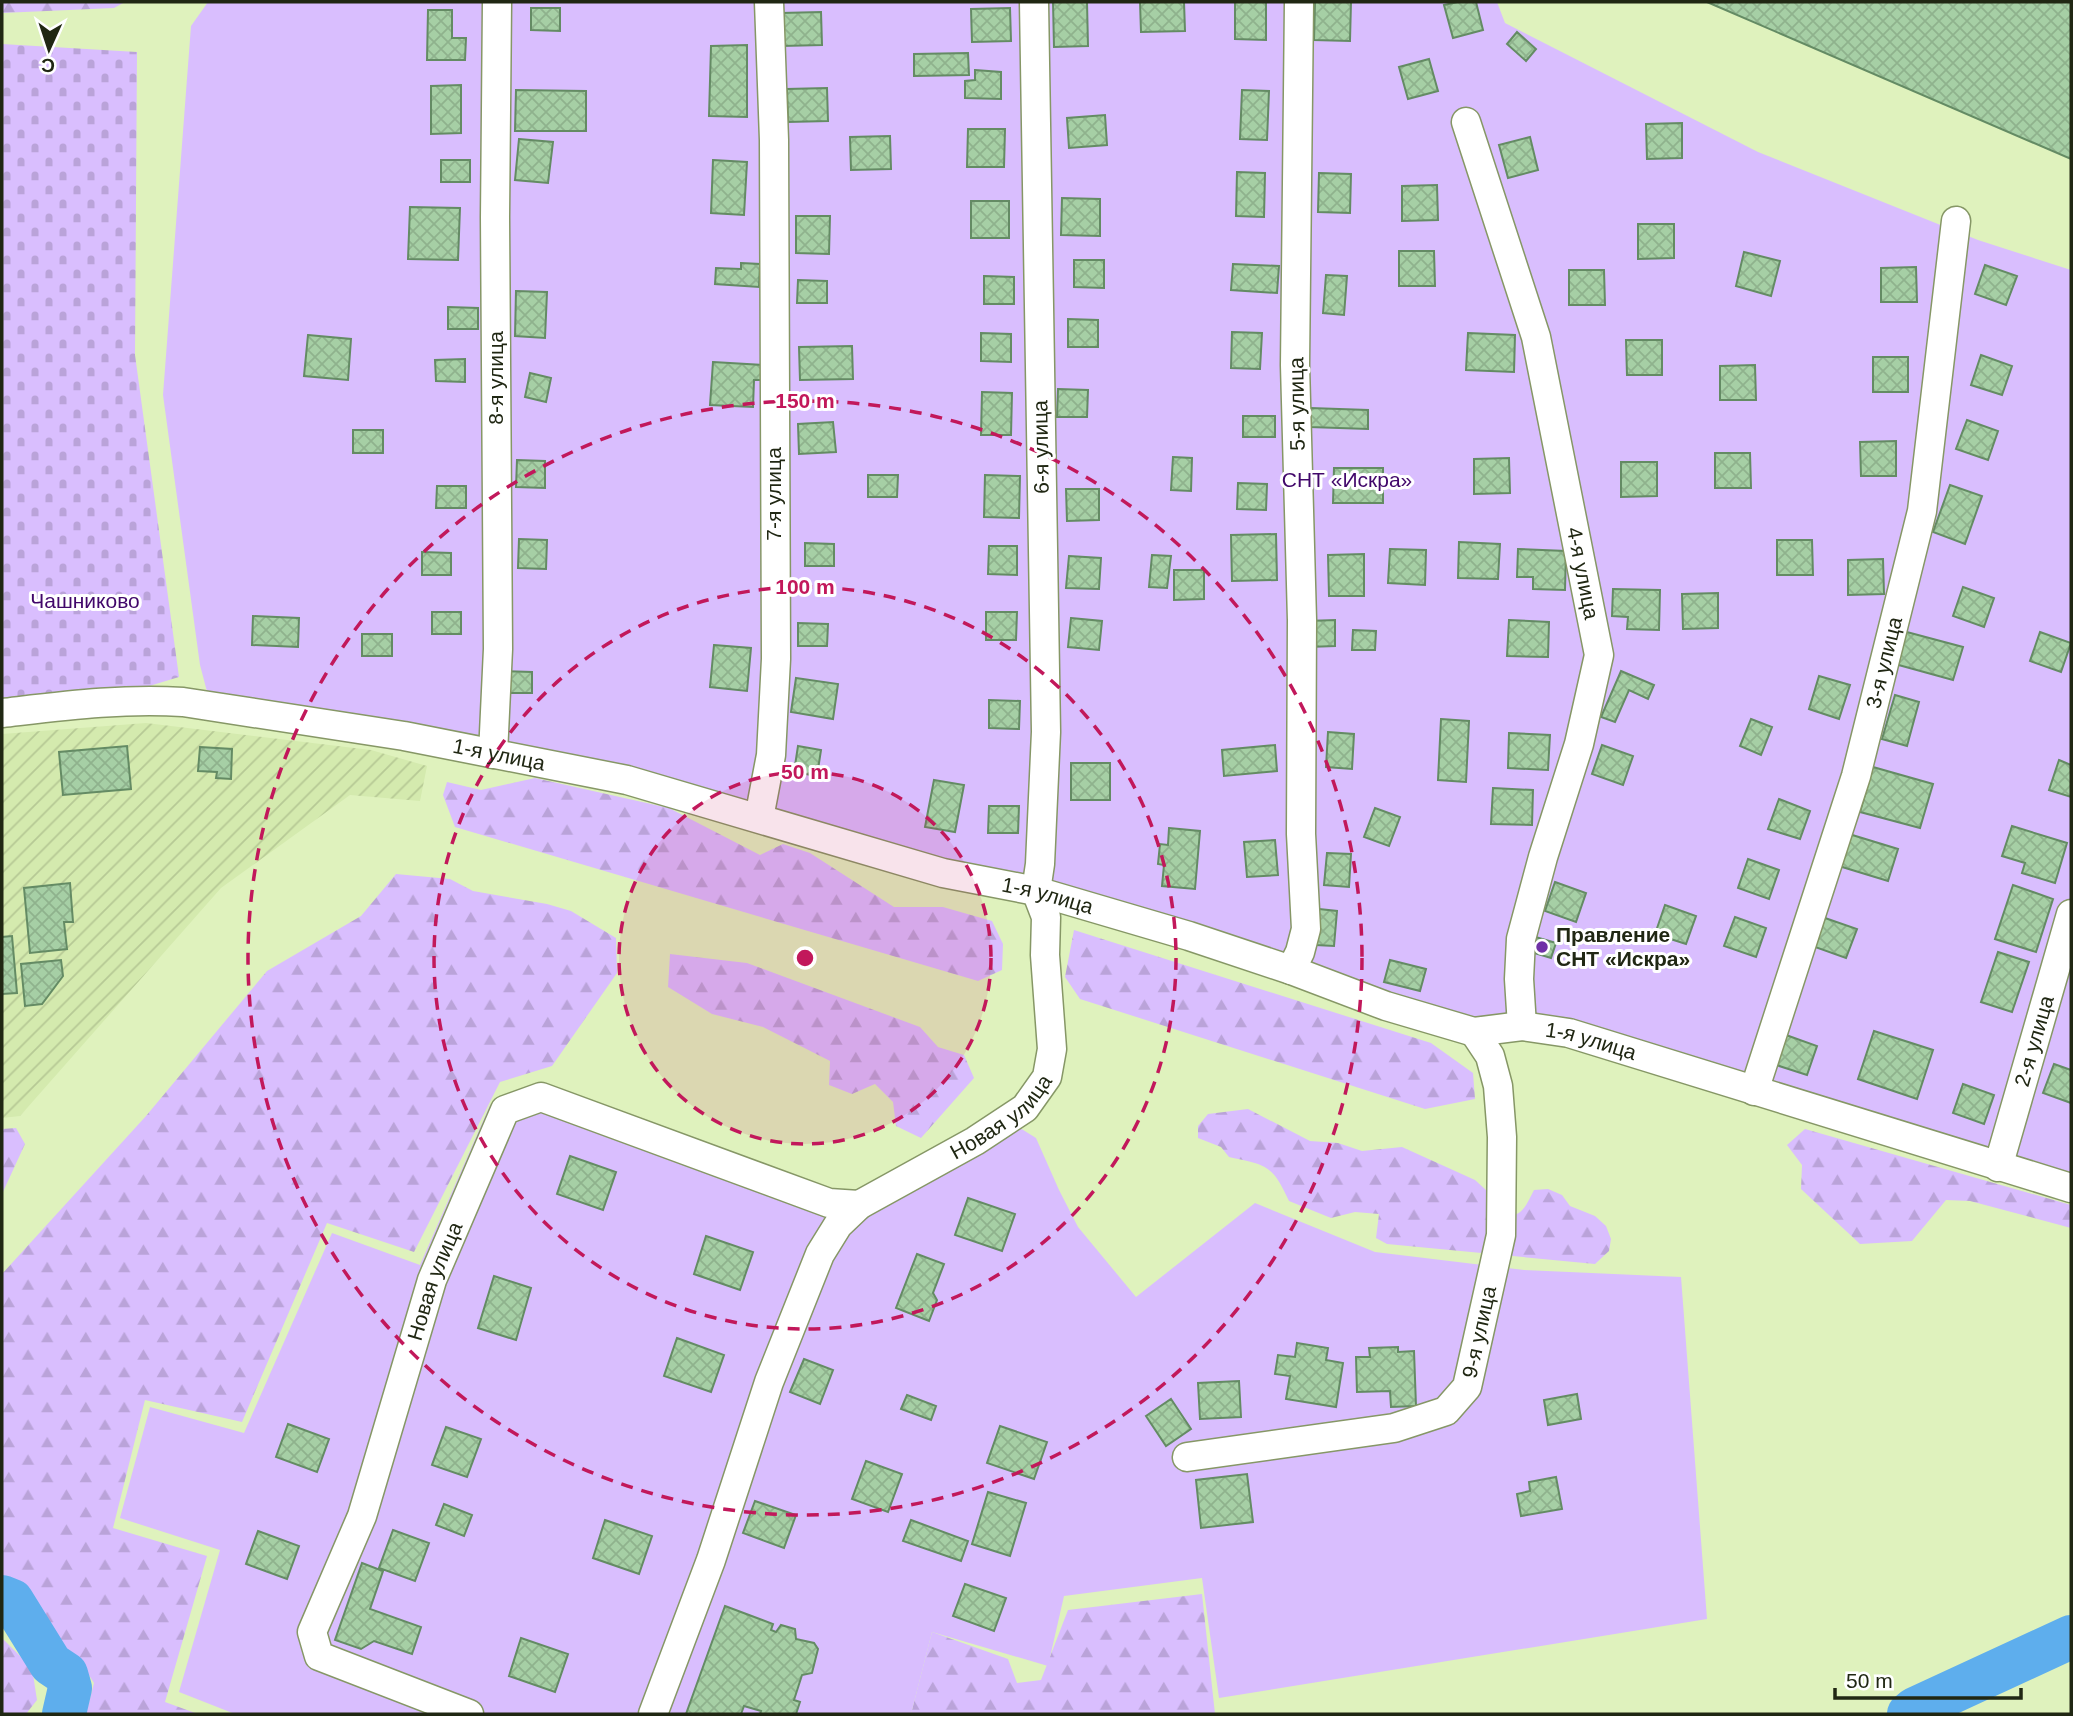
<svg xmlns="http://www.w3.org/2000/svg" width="2073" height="1716" font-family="Helvetica,sans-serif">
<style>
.industrial{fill:url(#industrial-furrows)}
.forest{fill:url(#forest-firs)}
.cemetery{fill:url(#cemetery-stones)}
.garden{fill:#d9befe}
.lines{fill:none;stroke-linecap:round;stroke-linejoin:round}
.river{stroke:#5eaeed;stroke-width:44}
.building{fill:url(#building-cross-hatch);stroke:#648b64;stroke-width:2}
.street-casing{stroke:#869766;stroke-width:31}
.street{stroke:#fff;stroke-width:28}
.ring{fill:none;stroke:#c2185b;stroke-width:3.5;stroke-dasharray:12 9}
.poi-dot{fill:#6f31a6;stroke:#fff;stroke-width:2.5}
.labels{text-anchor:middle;stroke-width:6;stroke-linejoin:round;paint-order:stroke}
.street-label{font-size:21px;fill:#202713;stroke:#fff}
.park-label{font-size:21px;fill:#41076a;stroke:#fff}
.poi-label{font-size:21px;font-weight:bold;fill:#202713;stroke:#fff;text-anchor:start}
.centre{fill:#c2185b;stroke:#fff;stroke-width:3.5}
.ring-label{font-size:21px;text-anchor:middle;font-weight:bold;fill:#c2185b;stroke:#fff;stroke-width:6;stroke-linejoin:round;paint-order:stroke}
</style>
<defs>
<pattern id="industrial-furrows" width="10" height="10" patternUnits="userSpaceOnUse" patternTransform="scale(1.75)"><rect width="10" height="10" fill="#d4eaae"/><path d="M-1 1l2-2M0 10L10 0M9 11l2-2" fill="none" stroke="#b6c995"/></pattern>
<pattern id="forest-firs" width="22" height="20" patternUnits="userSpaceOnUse" patternTransform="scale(1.75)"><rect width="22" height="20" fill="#d9befe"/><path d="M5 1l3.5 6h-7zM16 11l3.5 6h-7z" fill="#baa3d9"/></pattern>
<pattern id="cemetery-stones" width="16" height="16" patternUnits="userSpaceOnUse" patternTransform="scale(1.75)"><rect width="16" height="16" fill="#d9befe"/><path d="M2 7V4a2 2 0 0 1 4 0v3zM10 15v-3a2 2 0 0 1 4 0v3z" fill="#baa3d9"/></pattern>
<pattern id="building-cross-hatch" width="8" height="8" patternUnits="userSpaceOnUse" patternTransform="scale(1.75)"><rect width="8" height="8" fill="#a6cfa5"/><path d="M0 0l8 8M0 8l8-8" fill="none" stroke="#8fb28d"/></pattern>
</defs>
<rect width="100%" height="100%" fill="#dff2bd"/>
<path class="industrial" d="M146 723 371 750 427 766 420 801 350 795 221 888 20 1116 2 1118V734Z"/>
<path class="forest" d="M2 2H125L114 8 2 13Z
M535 778 669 808 760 855 783 844 810 853 894 907H943L992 921 1003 944 1002 970 978 981 455 827 443 795 447 782 481 790Z
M396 874 450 879 473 891 547 904 571 911 616 938 617 973 552 1066 500 1082 414 1252 327 1223 242 1422 145 1400 113 1528 207 1556 165 1702 198 1714H86L94 1683 79 1660 54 1651 39 1616 27 1601 2 1585V1274L146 1116 267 971 361 916Z
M1074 930 1431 1043 1473 1073 1475 1099 1425 1109 1080 999 1065 977Z
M670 954 747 963 920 1027 938 1047 964 1055 974 1078 921 1138 896 1126 893 1102 875 1084 852 1094 829 1085 830 1061 763 1027 712 1014 668 987Z
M1248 1109 1310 1141 1338 1143 1362 1151 1402 1147 1475 1180 1486 1190 1498 1215C1522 1219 1524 1209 1534 1190L1548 1189 1562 1195 1570 1206 1595 1216 1606 1226 1611 1239 1609 1251 1595 1264 1387 1244 1376 1238 1379 1214 1355 1212 1331 1218 1289 1201C1272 1164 1266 1165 1229 1157L1221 1147 1198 1138V1126L1208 1114Z
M16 1128 25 1144 2 1194V1129Z
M1805 1129 2071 1205V1228L1970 1201 1946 1200 1912 1241 1860 1244 1801 1189 1802 1165 1787 1145Z
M1202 1594 1215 1714H911L932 1632 1008 1659 1017 1683 1041 1680 1068 1610Z
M2 1638 32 1668 37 1700 26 1714H2Z"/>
<path class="cemetery" d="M2 44 137 52 135 355 179 677 146 687 2 698Z"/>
<path class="garden" d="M208 2H1497L1505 23 1758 152 1978 240 2071 270V1176L1989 1153 1752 1074 1552 1017 1481 1020 1019 880 756 807 483 736 210 703 200 665 163 395 191 26Z
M535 1086 846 1204 999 1115 1036 1138 1059 1190 1078 1227 1136 1297 1255 1203 1375 1252 1524 1270 1681 1277 1707 1619 1219 1698 1202 1578 1064 1596 1048 1666 932 1632 911 1714H235L179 1692 220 1550 120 1518 150 1407 244 1433 332 1233 420 1265 490 1105Z"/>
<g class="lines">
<path class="river" d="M2 1597 12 1601 51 1664 66 1674 70 1688 64 1714
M1909 1714 1915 1709 2071 1637"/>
</g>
<path class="building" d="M1053 2H1087L1088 46 1054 47Z
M1140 2H1184L1185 31 1141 32Z
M1235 2H1266V40L1235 39Z
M1315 2H1351L1350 41 1314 40Z
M1458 2H1476L1483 30 1453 38 1444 5Z
M1707 2H2071V159Z
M531 8H560V31L531 30Z
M1010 8 1011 41 972 42 971 9Z
M428 10H452V38H466L465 60H427Z
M821 12 822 45 782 46 781 13Z
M1517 32 1536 49 1526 61 1507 44Z
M747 45V117L709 116 711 46Z
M968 53 969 75 914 76V54Z
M1429 59 1438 91 1408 99 1399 67Z
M975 70 1001 72V99L965 98V81L975 80Z
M461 85V133L431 134V86Z
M827 88 828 121 788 122 787 89Z
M516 90 586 91V131H515Z
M1242 90 1269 91 1267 140 1240 139Z
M1105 115 1107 145 1069 148 1067 118Z
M1682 123V158L1647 159 1646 124Z
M968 129H1005L1004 167H967Z
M890 136 891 169 851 170 850 137Z
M1530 137 1538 170 1508 178 1499 145Z
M519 139 553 142 548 183 515 180Z
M441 160H470V182H441Z
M713 160 747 162 744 215 711 213Z
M1237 172 1265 173 1264 217 1236 216Z
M1319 173 1351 174 1350 213 1318 212Z
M1437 185 1438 220 1402 221V186Z
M1062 198 1100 199V236L1061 235Z
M971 201H1009V238H971Z
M410 207 460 208 458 260 408 259Z
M796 216H830L829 254 796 253Z
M1638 224H1674V258L1638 259Z
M1399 251H1434L1435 286H1399Z
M1744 252 1780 261 1771 296 1736 286Z
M1074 260H1104V288L1074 287Z
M741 263 760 264 759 287 715 284 716 268 741 269Z
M1233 264 1279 266 1277 293 1231 290Z
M1985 265 2017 276 2006 305 1975 294Z
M1916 267 1917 302H1881V268Z
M1569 270H1604L1605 305H1569Z
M1326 275 1347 276 1344 315 1323 313Z
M984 276 1014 277V304H984Z
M798 280 827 281V303H797Z
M516 291 547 292 545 338 515 336Z
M448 307 478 308V329H448Z
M1068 319 1098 320V347H1068Z
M1232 332 1262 333 1260 369 1231 368Z
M981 333 1011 334V362L981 361Z
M1468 333 1515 335 1514 372 1466 370Z
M308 335 351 339 348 380 304 376Z
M1626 340H1662V375H1627Z
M852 346 853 379 800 380 799 347Z
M1981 355 2012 366 2002 395 1971 385Z
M1873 357H1908V392H1873Z
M465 359V382L436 381 435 360Z
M713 362 763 365 762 380H754L753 407 710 405Z
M1755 365 1756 400H1720V366Z
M530 373 551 378 546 402 525 397Z
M1058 389 1088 390 1087 417H1057Z
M982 392 1012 393 1011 435H981Z
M1310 408 1368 410V429L1310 427Z
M1243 416H1275V437H1243Z
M1967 420 1998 431 1988 460 1956 449Z
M833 422 836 452 799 454 798 424Z
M353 430H383V453H353Z
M1896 441V476H1861L1860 442Z
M1715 453H1750L1751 488H1715Z
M1173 457 1192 458 1191 491 1171 490Z
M1509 458 1510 493 1474 494V459Z
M517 460 545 461V488L516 487Z
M1621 462H1657V496L1621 497Z
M1334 468H1383V503H1333Z
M868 475H898L897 497H868Z
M985 475 1020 476 1019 518 984 517Z
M1238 483 1267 484 1266 510 1237 509Z
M1950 485 1982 496 1965 544 1933 532Z
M437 486H466V508H436Z
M1066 489H1099V520L1067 521Z
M1276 534 1277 580 1232 581 1231 535Z
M519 539 547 540 546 569 518 568Z
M1777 540H1812L1813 575H1777Z
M1459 542 1500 544 1498 579 1458 578Z
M805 543 834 544V566H805Z
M989 546H1017V575L988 574Z
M1390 549 1426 550 1425 585 1388 583Z
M1518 549 1566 551 1565 590 1533 589V577H1517Z
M422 552 451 553V575H422Z
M1364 554V596H1329L1328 555Z
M1152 555 1171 556 1167 588 1149 587Z
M1069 556 1101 558 1099 589 1066 588Z
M1883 559 1884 594 1848 595V560Z
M1174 570H1204V599L1174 600Z
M1963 587 1994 598 1984 627 1953 616Z
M1613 589 1660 590 1659 630 1627 629 1628 617 1612 616Z
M1718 593V628L1683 629 1682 594Z
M432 612H461V634H432Z
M986 612H1017L1016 640H986Z
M253 616 299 618 298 647 252 645Z
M1071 618 1102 621 1099 650 1068 647Z
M1335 620V646L1308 647 1307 621Z
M1509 620 1549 622 1548 657 1507 656Z
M798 623 828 624 827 646H798Z
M1353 630 1376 631 1375 650H1352Z
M1903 631 1963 647 1953 680 1895 664Z
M2040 632 2071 643 2061 672 2030 661Z
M362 634H392V656H362Z
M714 645 751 648 747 691 710 687Z
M503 671 532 672V693H503Z
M1621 671 1654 685 1648 699 1629 690 1615 722 1601 717Z
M1819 676 1850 685 1839 719 1809 709Z
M796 678 838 684 833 719 791 712Z
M1895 695 1919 702 1907 746 1882 739Z
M989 700 1020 701 1019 729 989 728Z
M1441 719 1469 721 1466 782 1438 780Z
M1751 719 1772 727 1761 755 1740 746Z
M1328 732 1354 734 1352 769 1326 767Z
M1509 733 1550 735 1548 770 1508 768Z
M1275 745 1277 771 1224 776 1222 750Z
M1602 745 1633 756 1623 785 1592 774Z
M127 746 131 789 63 795 59 752Z
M798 746 821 750 817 776 794 772Z
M200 747 232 749 231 779 216 778 217 772 198 771Z
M2059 760 2071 765V797L2049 790Z
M1071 763H1110V800H1071Z
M1873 767 1933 784 1920 828 1860 812Z
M934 780 964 785 955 832 925 827Z
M1493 788 1533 790 1532 825 1491 824Z
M1779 799 1810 811 1800 839 1768 829Z
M989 806H1019L1018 833H988Z
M1375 808 1400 817 1389 846 1364 837Z
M2012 826 2067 843 2055 883 2022 873 2025 863 2002 856Z
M1169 828 1200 831 1195 889 1162 886 1164 865 1158 864 1160 844 1168 845Z
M1849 834 1898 849 1888 881 1839 866Z
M1275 840 1278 875 1247 877 1244 842Z
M1327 853 1351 854 1349 887 1324 885Z
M1748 859 1779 870 1769 899 1738 888Z
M1555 882 1586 893 1576 922 1545 911Z
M70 883 73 922H64L67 949 30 953 24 888Z
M2013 885 2053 899 2036 952 1995 939Z
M1665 905 1696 916 1686 944 1655 934Z
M1319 909 1337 911 1334 946 1316 945Z
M1735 917 1766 928 1756 957 1724 946Z
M1825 918 1857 929 1846 958 1815 947Z
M12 936 17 993 2 994V937Z
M1532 936 1556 943 1551 958 1528 951Z
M1998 952 2029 962 2012 1012 1981 1002Z
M61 960 63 976 42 1004 25 1006 21 964Z
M1390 960 1426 969 1420 991 1384 982Z
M1874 1031 1933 1050 1917 1099 1858 1079Z
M1786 1035 1817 1046 1807 1075 1776 1065Z
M2054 1064 2071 1070V1103L2043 1093Z
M1963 1084 1994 1095 1984 1124 1953 1113Z
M570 1156 616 1172 603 1210 557 1194Z
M968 1198 1015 1214 1002 1251 955 1235Z
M706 1236 753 1252 740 1290 694 1274Z
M917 1254 944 1264 933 1293 937 1300 929 1321 896 1308Z
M494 1276 531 1288 516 1340 478 1328Z
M677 1338 724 1355 711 1392 664 1376Z
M1297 1343 1328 1348 1326 1360 1343 1363 1336 1407 1286 1399 1290 1376 1275 1374 1278 1355 1295 1357Z
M1398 1347V1352L1414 1351 1416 1406 1391 1407 1390 1391 1357 1392 1356 1357H1370L1369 1348Z
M804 1359 833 1370 820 1404 790 1392Z
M1239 1381 1241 1417 1200 1419 1198 1383Z
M1577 1394 1581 1419 1548 1425 1544 1400Z
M907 1395 936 1406 931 1420 901 1409Z
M1171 1399 1191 1429 1166 1446 1146 1416Z
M288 1424 329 1439 317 1472 276 1457Z
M1000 1426 1047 1442 1034 1479 987 1463Z
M446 1427 481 1439 467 1477 432 1465Z
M866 1461 902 1474 888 1512 852 1499Z
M1247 1474 1253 1522 1201 1528 1196 1480Z
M1556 1477 1562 1509 1521 1516 1517 1494 1530 1491 1529 1482Z
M988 1492 1026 1503 1010 1556 972 1544Z
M755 1501 796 1515 784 1548 743 1533Z
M444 1504 472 1515 464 1536 436 1525Z
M605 1520 652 1536 639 1574 593 1558Z
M911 1520 968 1541 961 1561 903 1541Z
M393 1530 429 1543 415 1581 379 1568Z
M258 1531 299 1546 287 1579 246 1564Z
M362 1563 383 1571 370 1609 421 1627 412 1654 374 1641 361 1649 335 1640Z
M965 1584 1006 1598 994 1631 953 1616Z
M725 1606 773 1624 771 1630 776 1632 781 1625 795 1629 796 1639 814 1643 818 1649 812 1673 802 1675 794 1700 800 1702 796 1714H760L761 1711 744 1706 741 1714H686Z
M521 1638 568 1654 555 1692 509 1676Z"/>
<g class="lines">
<defs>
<g id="street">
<path id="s1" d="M1466 122 1536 337 1599 655 1579 744 1543 857 1521 939 1519 979 1522 1026"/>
<path id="s2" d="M2 713C63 706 122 698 183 702L404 736 627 780 943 873 1036 891 1189 936 1291 970 1386 1006 1474 1032 1522 1026 1569 1033 2071 1188"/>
<path d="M493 754 498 649 495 217 497 2"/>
<path d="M759 818 771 755 776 659 774 140 769 2"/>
<path d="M1291 970 1300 952 1306 929 1301 834 1302 620 1295 365 1299 2"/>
<path id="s3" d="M1754 1091 1856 776 1922 511 1956 221"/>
<path id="s4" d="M1998 1167 2071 914"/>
<path id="s5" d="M1187 1457 1394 1428 1446 1411 1467 1387 1501 1235 1502 1137 1498 1086 1490 1056 1474 1032"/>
<path id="s6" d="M469 1714 319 1656 312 1632 362 1516 432 1280 505 1110 541 1097 829 1203 859 1205"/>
<path id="s7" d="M653 1714 711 1560 769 1382 820 1254 838 1225 859 1205 975 1141 1025 1108 1047 1077 1052 1049 1045 955 1046 917 1036 891 1040 864 1046 732 1034 2"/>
</g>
</defs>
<use href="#street" class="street-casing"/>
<use href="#street" class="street"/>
</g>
<circle cx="805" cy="958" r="186" fill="#c2185b" fill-opacity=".12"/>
<g class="ring">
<circle cx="805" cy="958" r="186"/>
<circle cx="805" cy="958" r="371"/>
<circle cx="805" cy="958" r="557"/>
</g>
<circle class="poi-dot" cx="1542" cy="947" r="7"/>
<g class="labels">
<g class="street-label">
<text transform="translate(496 378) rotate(-90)" y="7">8-я улица</text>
<text transform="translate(1297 404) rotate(-91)" y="7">5-я улица</text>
<text transform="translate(1041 447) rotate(-91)" y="7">6-я улица</text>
<text transform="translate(774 494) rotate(-90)" y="7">7-я улица</text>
<text dy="7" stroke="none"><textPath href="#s1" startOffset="467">4-я улица</textPath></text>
<text dy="7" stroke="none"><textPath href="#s3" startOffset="448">3-я улица</textPath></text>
<text dy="7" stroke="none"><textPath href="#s2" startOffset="502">1-я улица</textPath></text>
<text dy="7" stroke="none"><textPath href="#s2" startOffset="1069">1-я улица</textPath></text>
<text dy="7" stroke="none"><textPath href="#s4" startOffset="131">2-я улица</textPath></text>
<text dy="7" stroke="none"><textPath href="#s2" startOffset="1636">1-я улица</textPath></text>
<text dy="7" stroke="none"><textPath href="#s7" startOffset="721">Новая улица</textPath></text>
<text dy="7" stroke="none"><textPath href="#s6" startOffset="558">Новая улица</textPath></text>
<text dy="7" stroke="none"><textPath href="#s5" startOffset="352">9-я улица</textPath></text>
</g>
<g class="park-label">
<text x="1347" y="487">СНТ «Искра»</text>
<text x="85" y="608">Чашниково</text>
</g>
<g class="poi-label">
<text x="1556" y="942">Правление<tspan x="1556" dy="24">СНТ «Искра»</tspan></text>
</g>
</g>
<circle cx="805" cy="958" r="10" class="centre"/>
<g class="ring-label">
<text x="805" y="408">150 m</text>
<text x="805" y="594">100 m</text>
<text x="805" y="779">50 m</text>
</g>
<rect width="2073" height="1716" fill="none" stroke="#202713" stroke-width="7"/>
<g transform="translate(49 49) rotate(183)" stroke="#ffffff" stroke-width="5" paint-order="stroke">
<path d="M0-5L12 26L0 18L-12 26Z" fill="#202713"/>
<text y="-10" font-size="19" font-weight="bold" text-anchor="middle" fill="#202713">С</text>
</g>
<path d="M1835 1688v10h186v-10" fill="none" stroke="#202713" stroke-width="3.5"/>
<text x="1846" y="1688" font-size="21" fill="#202713" stroke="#ffffff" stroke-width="5" paint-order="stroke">50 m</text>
</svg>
